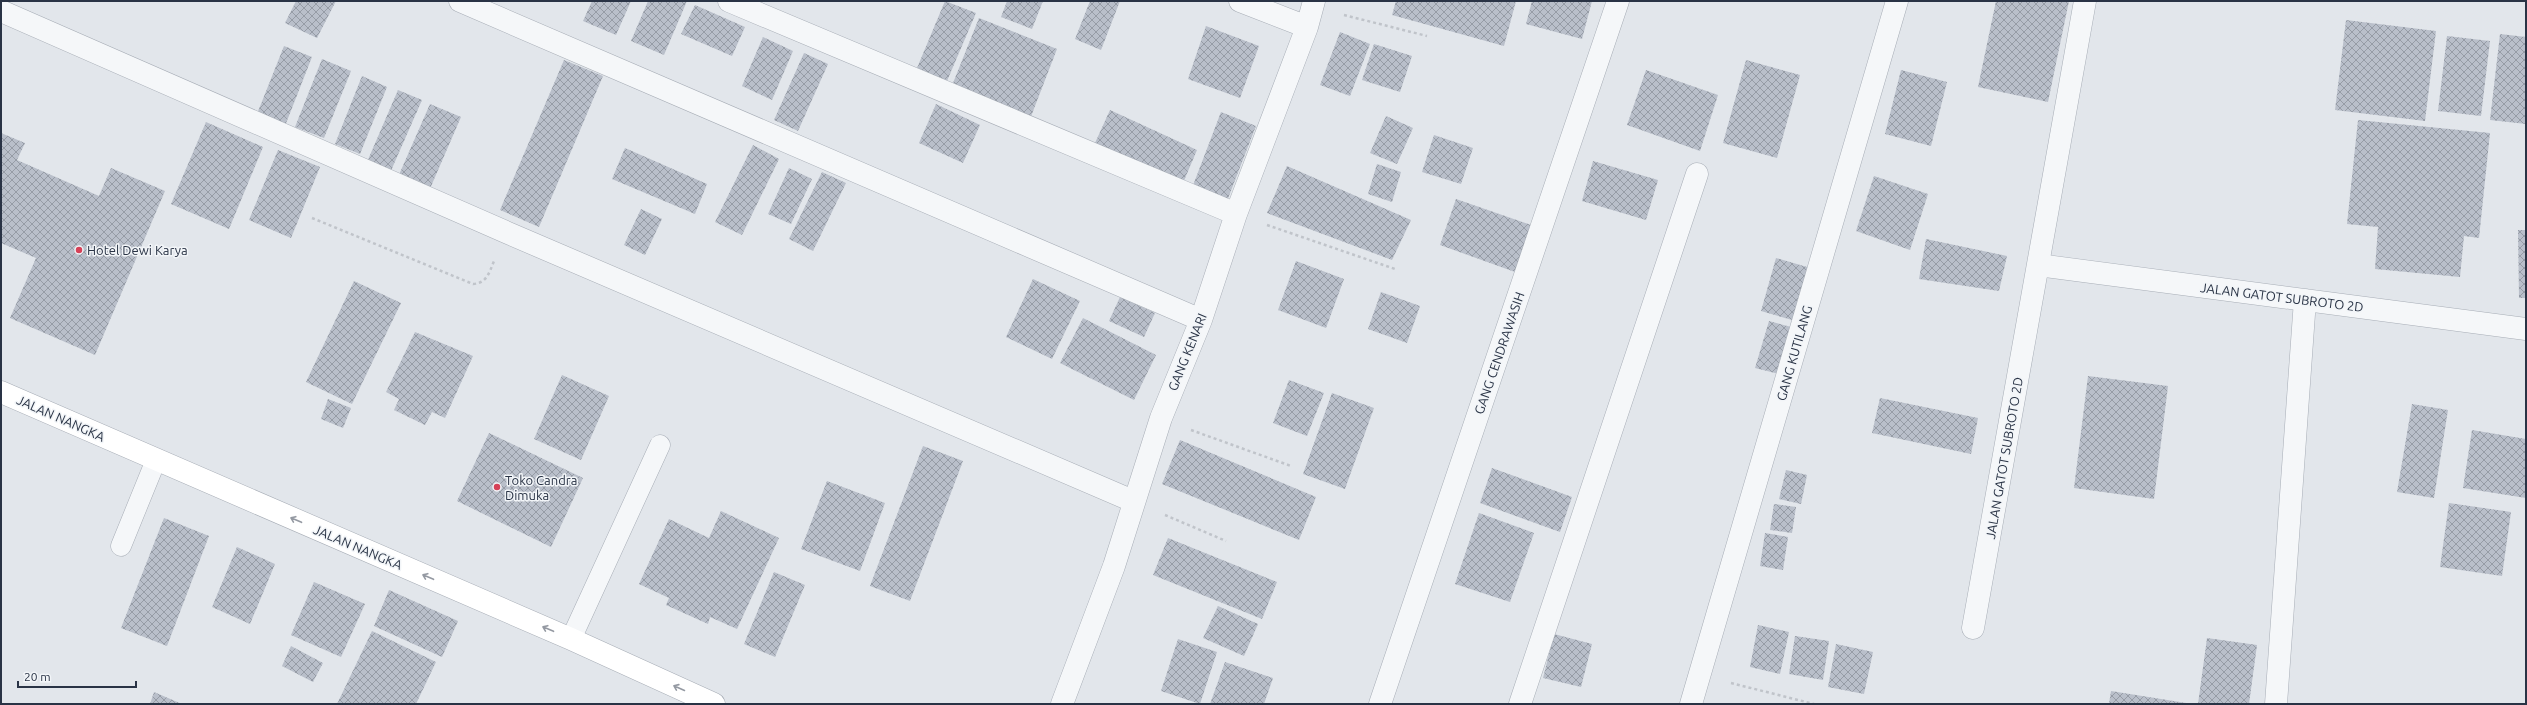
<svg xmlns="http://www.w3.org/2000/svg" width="2527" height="705" font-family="Ubuntu,sans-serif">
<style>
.building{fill:url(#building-cross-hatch)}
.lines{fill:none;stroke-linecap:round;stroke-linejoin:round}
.service-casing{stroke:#a7adb6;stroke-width:21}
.minor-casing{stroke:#a7adb6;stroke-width:23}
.secondary-casing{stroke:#a7adb6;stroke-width:23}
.path{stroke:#c0c4ca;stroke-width:2.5;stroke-dasharray:3 3;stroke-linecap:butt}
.service{stroke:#f5f7f9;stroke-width:20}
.minor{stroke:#f5f7f9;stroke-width:22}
.secondary{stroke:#fff;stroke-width:22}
.oneway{stroke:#9499a2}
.poi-dot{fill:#d64158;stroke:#f2f5f8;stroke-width:1.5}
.labels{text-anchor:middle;stroke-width:3;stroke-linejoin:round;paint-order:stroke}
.poi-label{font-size:13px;fill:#293345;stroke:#f2f5f8;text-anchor:start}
.street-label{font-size:13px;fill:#293345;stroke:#f2f5f8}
</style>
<defs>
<pattern id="building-cross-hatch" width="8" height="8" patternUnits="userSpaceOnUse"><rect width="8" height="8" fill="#b9bfca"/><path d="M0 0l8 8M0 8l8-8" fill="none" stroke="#969ca6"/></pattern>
</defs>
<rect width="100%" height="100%" fill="#e2e6eb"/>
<path class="building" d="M296 1H336L317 38 285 23Z
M592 1H631L616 35 583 21Z
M648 1H687L664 55 631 41Z
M945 1 976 13 947 81 917 68Z
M1007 1H1043L1032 29 1001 17Z
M1090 1H1120L1101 50 1075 39Z
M1396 1H1516L1504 46 1392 15Z
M1532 1H1592L1582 39 1526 24Z
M1996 1H2069L2048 102 1978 87Z
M695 5 745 27 732 56 681 34Z
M979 18 1057 49 1030 119 951 88Z
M2346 20 2436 31 2425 121 2335 110Z
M1206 26 1259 46 1240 98 1188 79Z
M1340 32 1370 44 1350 96 1320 85Z
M2500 34 2526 37V124L2490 120Z
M2447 36 2490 41 2481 116 2438 111Z
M763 37 793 51 772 100 742 86Z
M1374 44 1412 56 1400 92 1362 80Z
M284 46 312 57 283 131 255 119Z
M804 53 828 64 798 131 774 120Z
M322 59 351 71 324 138 295 127Z
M564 60 603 76 539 227 500 210Z
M1746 60 1800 75 1777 158 1723 143Z
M1646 70 1718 95 1700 151 1627 125Z
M1901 70 1947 82 1931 146 1885 134Z
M362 76 387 87 360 154 335 144Z
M398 90 422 100 390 173 367 162Z
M430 104 461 117 429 191 398 177Z
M936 104 980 125 963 163 919 143Z
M1110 110 1197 150 1183 183 1095 143Z
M1221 112 1256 126 1227 201 1192 188Z
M1386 116 1413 128 1397 164 1370 153Z
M2358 120 2490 133 2479 238 2464 236 2460 277 2375 269 2378 227 2347 224Z
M206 122 263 147 229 229 171 204Z
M1 133 25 143 17 160 99 196 111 168 165 191 95 355 10 318 36 258 1 243Z
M1434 135 1473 148 1461 184 1422 172Z
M753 145 779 159 742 235 715 222Z
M625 148 707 184 695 214 612 179Z
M278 150 320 167 291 238 249 220Z
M1593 161 1658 180 1646 220 1582 201Z
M1377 164 1401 172 1392 202 1368 194Z
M1287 166 1411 220 1392 260 1267 213Z
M789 168 812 179 791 224 768 214Z
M822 172 846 183 813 251 789 239Z
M1874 176 1928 194 1910 250 1856 231Z
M1456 199 1531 225 1515 272 1440 245Z
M641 209 662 219 645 255 624 245Z
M2518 230H2526V298H2519Z
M1926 239 2007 256 1999 291 1919 279Z
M1776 258 1814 269 1799 322 1761 311Z
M1296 261 1344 279 1326 328 1278 310Z
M1033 279 1080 301 1052 359 1006 337Z
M354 281 401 303 352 404 306 382Z
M1381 292 1420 306 1407 343 1368 329Z
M1120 297 1155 313 1144 337 1109 321Z
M1083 318 1156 355 1134 400 1060 363Z
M1769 321 1795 328 1783 375 1755 368Z
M415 332 473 356 445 418 432 412 425 425 394 410 399 399 386 392Z
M562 375 609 396 581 460 534 439Z
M2088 376 2168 386 2154 499 2074 488Z
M1289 380 1324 393 1307 436 1273 423Z
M1332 393 1374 408 1345 489 1303 474Z
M1880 398 1978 418 1971 454 1872 433Z
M328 399 351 408 343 428 321 419Z
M2412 404 2448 410 2434 498 2397 492Z
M2472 430 2526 439V498L2463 488Z
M489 433 583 478 551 547 457 501Z
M1180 440 1316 497 1299 540 1162 484Z
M923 446 963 461 910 601 870 586Z
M1492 468 1572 497 1560 532 1480 503Z
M1786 470 1807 475 1801 504 1779 499Z
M827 481 885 503 860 571 801 549Z
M2449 503 2511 512 2502 576 2440 567Z
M1774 504 1796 507 1792 533 1770 530Z
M721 511 779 538 737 629 710 617 708 624 666 605 669 598 639 584 669 519 709 538Z
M1479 513 1534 533 1510 602 1455 584Z
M164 518 209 536 167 646 121 628Z
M1765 533 1788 537 1783 570 1760 566Z
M1168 538 1277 582 1262 619 1153 575Z
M237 547 275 564 250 624 212 607Z
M774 572 805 585 775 657 744 644Z
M314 582 365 604 341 657 291 635Z
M389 590 458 621 442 657 374 626Z
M1218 606 1258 624 1244 656 1203 638Z
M1758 625 1789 632 1780 674 1750 667Z
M372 631 436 662 416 704H337Z
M1554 634 1592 644 1581 687 1543 678Z
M1795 636 1829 641 1823 680 1789 674Z
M2207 638 2257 645 2249 704H2198Z
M1178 639 1217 652 1200 704 1161 691Z
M1836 644 1873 652 1864 694 1828 687Z
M291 646 323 663 313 682 282 666Z
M1225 662 1273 678 1264 704H1210Z
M2111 691 2186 703V704H2109Z
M154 692 182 704H150Z"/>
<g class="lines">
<defs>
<path id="service" d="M121 546 156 460
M571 639 660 445"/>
<path id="minor" d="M460 1 1201 320
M729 1 1236 214
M1240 1 1307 27
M1 11 508 233 1133 501
M2038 265 2526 329
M1973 628 2085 1
M1062 704 1114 566 1161 418 1201 320 1236 214 1307 27 1314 1
M1380 704 1618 1
M1520 704 1697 174
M1691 704 1897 1
M2276 704 2305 300"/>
<path id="secondary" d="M1 392 571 639 714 704"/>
</defs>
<use href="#service" class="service-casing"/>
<use href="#minor" class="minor-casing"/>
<use href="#secondary" class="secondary-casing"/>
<path class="path" d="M1344 15 1427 36
M312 218 473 284C487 283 489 273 494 261
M1267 225 1395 269
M1191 430 1291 466
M1165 515 1226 541
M1731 683 1814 704"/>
<use href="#service" class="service"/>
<use href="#minor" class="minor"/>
<use href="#secondary" class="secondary"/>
</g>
<defs><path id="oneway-shaft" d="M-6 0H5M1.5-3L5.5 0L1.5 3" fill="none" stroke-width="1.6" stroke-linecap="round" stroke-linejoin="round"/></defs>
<g class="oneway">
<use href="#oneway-shaft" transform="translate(296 520) rotate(-157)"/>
<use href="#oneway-shaft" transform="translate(428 577) rotate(-157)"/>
<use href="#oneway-shaft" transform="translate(548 629) rotate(-157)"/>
<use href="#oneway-shaft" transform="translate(679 688) rotate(-156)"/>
</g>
<g class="poi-dot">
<circle cx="79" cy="250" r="4"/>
<circle cx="497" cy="487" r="4"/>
</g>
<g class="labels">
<g class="poi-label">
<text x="87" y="255">Hotel Dewi Karya</text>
<text x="505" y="485">Toko Candra<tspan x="505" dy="15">Dimuka</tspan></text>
</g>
<g class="street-label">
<text transform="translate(2282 297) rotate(7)" y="5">JALAN GATOT SUBROTO 2D</text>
<text transform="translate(1187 352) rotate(-68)" y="5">GANG KENARI</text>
<text transform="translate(1499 353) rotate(-71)" y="5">GANG CENDRAWASIH</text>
<text transform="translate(1794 353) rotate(-74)" y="5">GANG KUTILANG</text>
<text transform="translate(61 418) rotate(24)" y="5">JALAN NANGKA</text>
<text transform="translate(2004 458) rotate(-80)" y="5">JALAN GATOT SUBROTO 2D</text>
<text transform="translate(358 547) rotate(23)" y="5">JALAN NANGKA</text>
</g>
</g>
<rect width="2527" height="705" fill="none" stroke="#293345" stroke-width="4"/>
<path d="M18 681v6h118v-6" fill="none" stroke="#293345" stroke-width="2"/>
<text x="24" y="681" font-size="12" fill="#293345" stroke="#f2f5f8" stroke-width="3" paint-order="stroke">20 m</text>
</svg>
